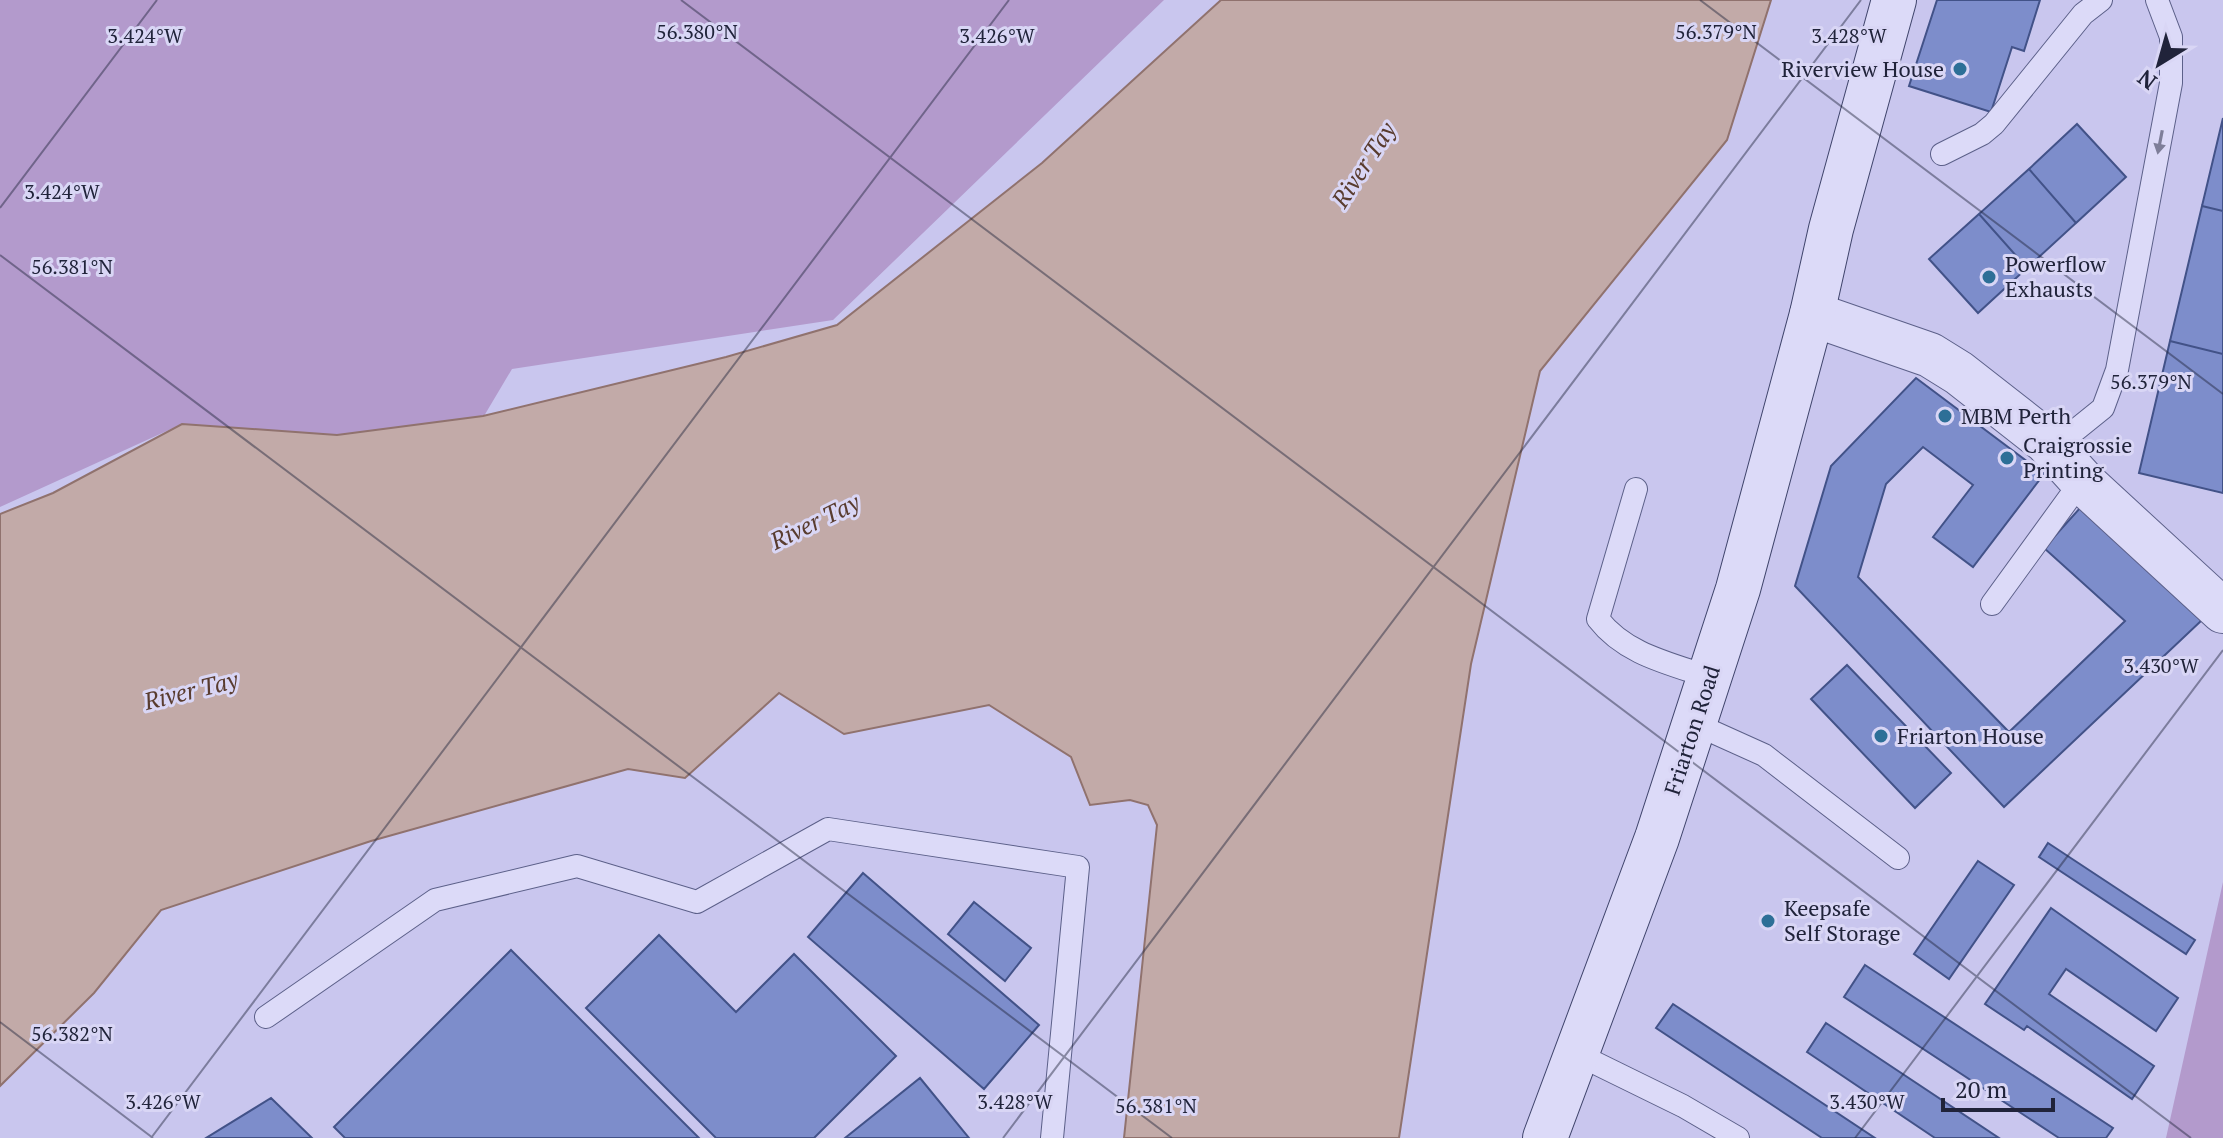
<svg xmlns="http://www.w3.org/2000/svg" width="2223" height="1138" font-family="'PT Serif',serif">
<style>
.green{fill:#b39acc}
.water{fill:#c2aaa8;stroke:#90726e;stroke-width:2}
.building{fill:#7d8dcb;stroke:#425288;stroke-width:2}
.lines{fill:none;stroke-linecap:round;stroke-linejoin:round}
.lane-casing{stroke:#5c6089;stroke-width:24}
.street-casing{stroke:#5c6089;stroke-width:46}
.secondary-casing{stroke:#3f446b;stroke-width:46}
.lane{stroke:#dcdaf8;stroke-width:22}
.street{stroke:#dcdaf8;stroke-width:44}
.secondary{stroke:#dcdaf8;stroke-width:44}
.oneway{fill:#7e7e99}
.ticks{fill:none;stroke:#20233a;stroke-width:2;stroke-opacity:0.45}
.poi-dot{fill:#2d6f97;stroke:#d9d6f5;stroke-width:3}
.labels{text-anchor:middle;stroke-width:6;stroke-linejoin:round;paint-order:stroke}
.poi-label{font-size:22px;fill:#20233a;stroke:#d9d6f5;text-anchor:start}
.street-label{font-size:22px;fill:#20233a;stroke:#d9d6f5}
.water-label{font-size:24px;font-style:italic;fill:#593c2f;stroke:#d9d6f5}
.ticks-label{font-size:20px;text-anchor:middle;fill:#20233a;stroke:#d9d6f5;stroke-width:6;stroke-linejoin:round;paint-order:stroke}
</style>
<rect width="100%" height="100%" fill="#c9c6ee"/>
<path class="green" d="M0 0H1164L833 320 512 369 484 416 337 435 182 424 0 507Z
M2223 882V1138H2166Z"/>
<path class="water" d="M1221 0H1771L1727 140 1540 371 1471 664 1399 1138H1124L1157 825 1148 805 1130 800 1090 805 1071 757 989 705 844 734 779 693 685 778 628 769 371 841 161 910 94 993 0 1086V514L53 493 182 424 337 435 483 416 726 357 837 325 1042 163Z"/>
<path class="building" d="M1937 0H2040L2024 51 2012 47 1991 112 1909 86Z
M2223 118V211L2202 206Z
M2077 124 2126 177 2076 223 2029 169Z
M2029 169 2076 223 2027 268 1979 214Z
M2202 206 2223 211V354L2170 341Z
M1979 214 2027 268 1978 313 1929 259Z
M2170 341 2223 354V493L2139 473Z
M1916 378 2044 474 1973 567 1933 537 1973 485 1923 447 1886 484 1858 577 2009 732 2125 621 2044 548 2081 507 2202 620 2004 807 1795 586 1831 466Z
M1847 665 1951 773 1915 808 1811 699Z
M2048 843 2195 940 2186 954 2039 857Z
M1978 861 2014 885 1949 979 1914 954Z
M863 873 1039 1025 984 1089 808 937Z
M974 902 1031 948 1005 981 948 934Z
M2051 908 2178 998 2156 1031 2066 969 2049 994 2154 1066 2132 1099 2027 1026 2024 1030 1985 1004Z
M659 935 736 1012 794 954 896 1056 814 1138H716L586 1008Z
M511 950 699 1138H345L334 1127Z
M1865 965 2113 1128 2106 1138H2059L1844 997Z
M1673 1004 1875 1138H1822L1656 1028Z
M1826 1023 1999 1138H1935L1807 1052Z
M920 1078 969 1138H845Z
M271 1098 312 1138H206Z"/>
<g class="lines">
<defs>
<path id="lane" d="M1942 154 1982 134 1994 124 2083 14 2101 0
M2047 442 2072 433 2103 408 2117 370 2171 83V37L2157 0
M1636 489 1598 619C1625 654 1668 663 1709 677
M1992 604 2069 498 2085 484
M1693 723 1764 755 1898 858
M266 1017 435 900 577 866 697 902 828 829 1078 867 1052 1138
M1577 1054 1683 1106 1738 1138"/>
<path id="street" d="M1812 314 1930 355 1959 373 2047 442 2085 484 2223 611"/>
<path id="secondary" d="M1545 1138 1657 838 1738 589 1812 314 1831 229 1894 0"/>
</defs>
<use href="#lane" class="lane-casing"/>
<use href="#street" class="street-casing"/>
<use href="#secondary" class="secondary-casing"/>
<use href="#lane" class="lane"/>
<use href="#street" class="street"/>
<use href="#secondary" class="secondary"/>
</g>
<defs><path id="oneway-solid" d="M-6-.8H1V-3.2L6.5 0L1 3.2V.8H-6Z" transform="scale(2)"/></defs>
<use class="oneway" href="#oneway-solid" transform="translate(2160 142) rotate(101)"/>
<path class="ticks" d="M681 0 2191 1138M1700 0 2223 394M0 208 157 0M0 255 1172 1138M0 1022 153 1138M151 1138 1009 0M1003 1138 1861 0M1855 1138 2223 650"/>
<g class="poi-dot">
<circle cx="1960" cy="69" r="8"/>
<circle cx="1989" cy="277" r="8"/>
<circle cx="1945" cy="416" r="8"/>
<circle cx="2007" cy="458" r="8"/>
<circle cx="1881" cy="736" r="8"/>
<circle cx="1768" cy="921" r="8"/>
</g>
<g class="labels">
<g class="poi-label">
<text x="1944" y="77" text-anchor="end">Riverview House</text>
<text x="2005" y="272">Powerflow<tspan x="2005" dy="25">Exhausts</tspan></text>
<text x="1961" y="424">MBM Perth</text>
<text x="2023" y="453">Craigrossie<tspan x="2023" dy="25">Printing</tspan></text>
<text x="1897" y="744">Friarton House</text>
<text x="1784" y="916">Keepsafe<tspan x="1784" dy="25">Self Storage</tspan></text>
</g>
<g class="street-label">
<text transform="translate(1692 730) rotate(-72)" y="8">Friarton Road</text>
</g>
<g class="water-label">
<text transform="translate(1364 165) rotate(-57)" y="8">River Tay</text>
<text transform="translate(815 522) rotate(-26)" y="8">River Tay</text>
<text transform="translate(191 691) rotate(-14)" y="8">River Tay</text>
</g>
</g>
<g class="ticks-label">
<text x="697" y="39">56.380°N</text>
<text x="1716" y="39">56.379°N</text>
<text x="145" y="43">3.424°W</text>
<text x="997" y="43">3.426°W</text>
<text x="1849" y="43">3.428°W</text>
<text x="62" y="199">3.424°W</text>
<text x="72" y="274">56.381°N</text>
<text x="2151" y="389">56.379°N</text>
<text x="2161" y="673">3.430°W</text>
<text x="72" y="1041">56.382°N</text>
<text x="163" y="1109">3.426°W</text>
<text x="1015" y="1109">3.428°W</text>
<text x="1867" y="1109">3.430°W</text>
<text x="1156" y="1113">56.381°N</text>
</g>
<g transform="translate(2159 64) rotate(217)" stroke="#d9d6f5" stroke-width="6" paint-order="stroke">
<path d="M0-6L14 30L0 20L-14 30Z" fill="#20233a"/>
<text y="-12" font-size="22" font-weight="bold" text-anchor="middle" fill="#20233a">N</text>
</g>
<path d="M1943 1098v12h110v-12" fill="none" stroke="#20233a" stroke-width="4"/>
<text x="1955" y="1098" font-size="24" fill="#20233a" stroke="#d9d6f5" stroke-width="6" paint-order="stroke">20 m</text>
</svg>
